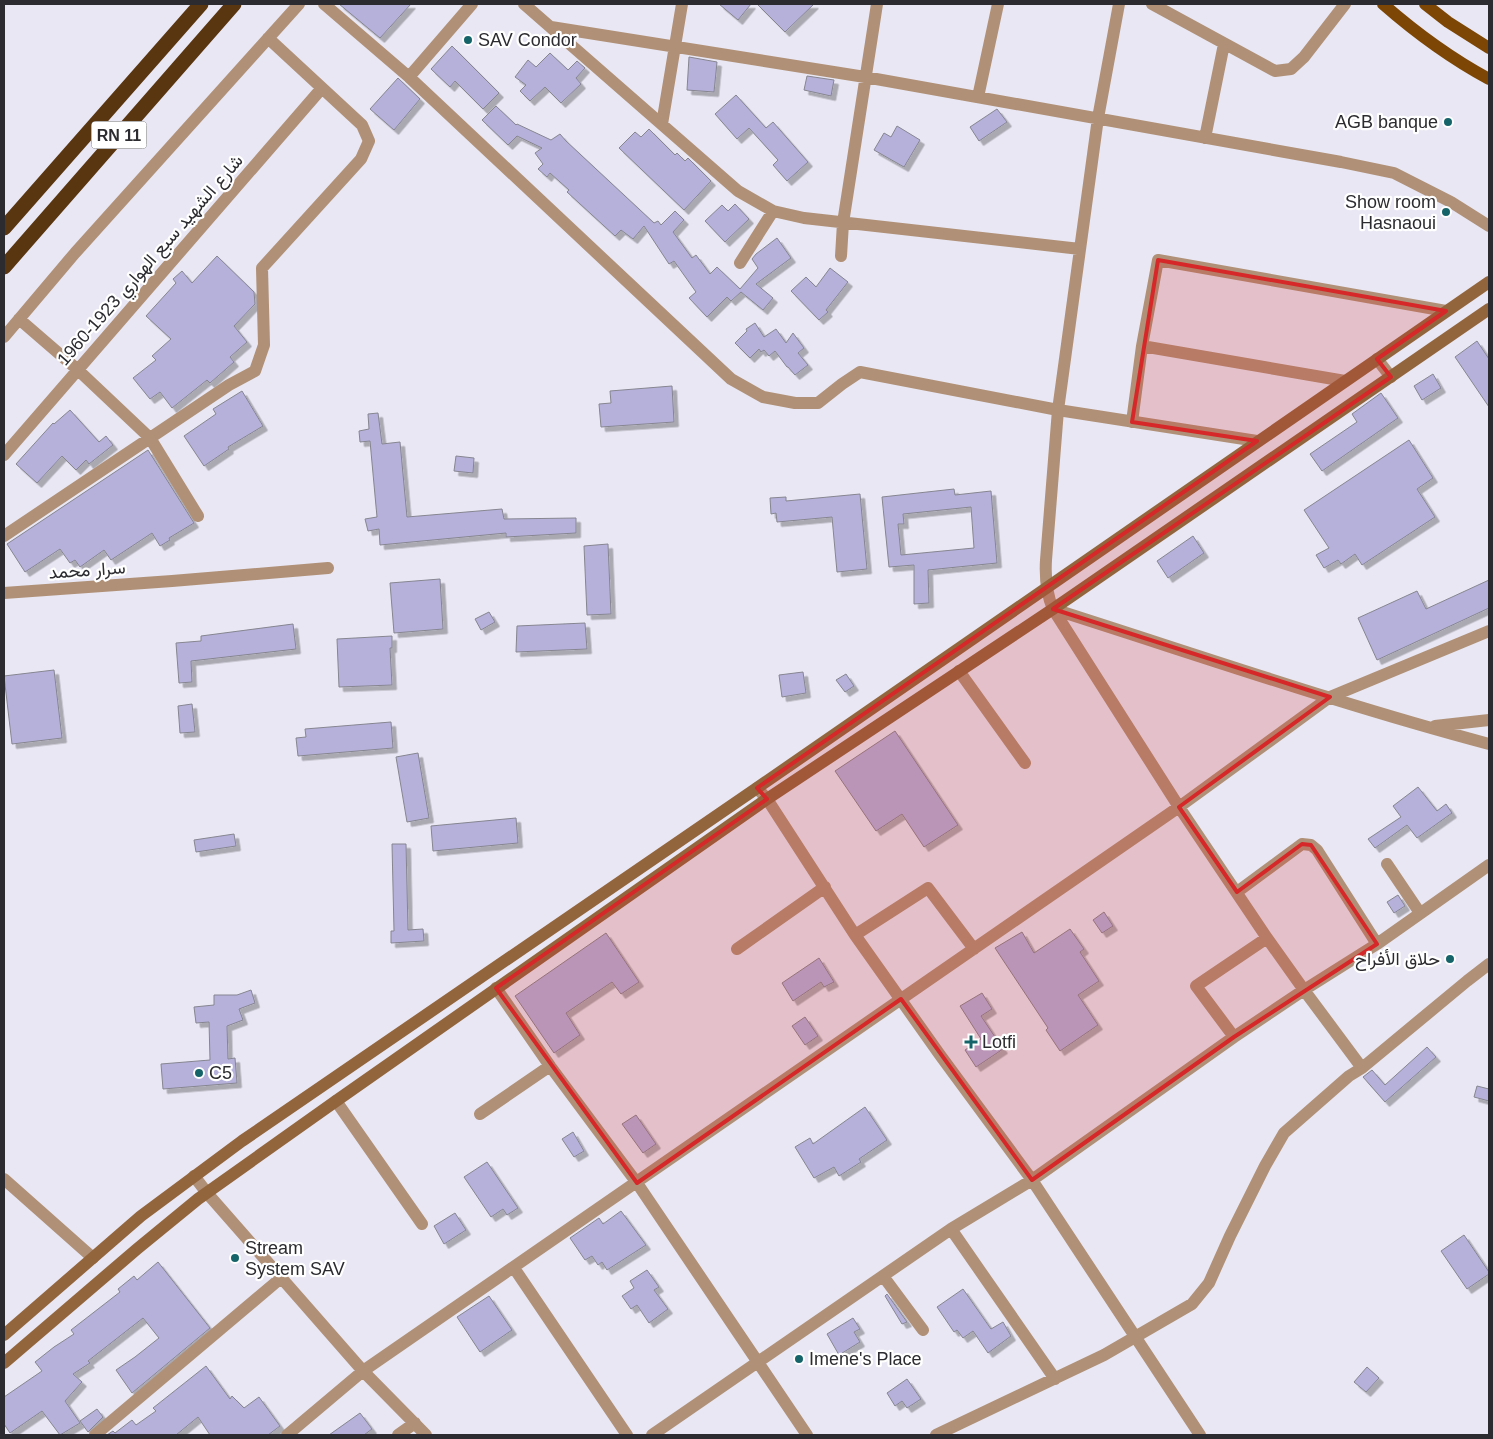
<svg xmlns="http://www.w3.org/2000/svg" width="1493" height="1439" font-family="Arial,Vazirmatn,sans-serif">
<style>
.building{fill:#b5b1db;stroke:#868590;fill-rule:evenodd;filter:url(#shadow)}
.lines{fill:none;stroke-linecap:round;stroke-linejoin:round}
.street{stroke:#b09076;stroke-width:12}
.secondary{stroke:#93653d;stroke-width:12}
.primary{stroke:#7d4604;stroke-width:12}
.highway{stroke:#593510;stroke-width:15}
.marked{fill:#d62828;fill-opacity:0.2;stroke:#d62828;stroke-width:4;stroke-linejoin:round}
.poi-dot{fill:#15646a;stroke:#fff;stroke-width:2}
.labels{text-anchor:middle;stroke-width:4.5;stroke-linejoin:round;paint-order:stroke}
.shield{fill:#fff;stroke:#6b6b6e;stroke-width:1}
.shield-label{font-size:16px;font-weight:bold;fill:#2c2c30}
.poi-label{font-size:18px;fill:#2c2c30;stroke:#fff;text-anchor:start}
.street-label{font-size:18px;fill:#2c2c30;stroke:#fff}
</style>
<defs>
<filter id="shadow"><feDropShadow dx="4.5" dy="4.5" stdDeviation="0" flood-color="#0004"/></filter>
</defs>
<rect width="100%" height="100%" fill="#e8e7f3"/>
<path class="building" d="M339 4H411L380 38Z
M719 4H751L738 20Z
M757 4H814L785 32Z
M452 46 499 93 483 109 455 81 450 87 431 69Z
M550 53 568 70 577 61 585 68 576 78 581 84 561 103 545 87 530 101 520 91 526 85 515 77 528 60 536 67Z
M689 57 717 62 714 92 687 90Z
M807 76 834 80 831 96 804 90Z
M398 78 420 99 394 130 370 109Z
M736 95 766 128 773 122 808 162 787 181 773 165 778 160 749 128 737 139 715 114Z
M496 106 516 125 517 124 551 140 560 134 566 141 654 223 658 221 661 225 675 211 684 220 673 232 692 258 696 255 710 274 717 267 740 289 758 268 752 259 756 254 777 238 791 258 756 284 773 298 763 310 741 292 731 301 727 297 707 317 689 298 696 292 674 261 669 264 644 226 633 239 621 230 615 236 567 192 569 190 550 173 547 177 538 169 543 164 535 153 542 148 517 136 508 145 482 120Z
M997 109 1007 122 979 141 970 127Z
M897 126 920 140 904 167 874 150 884 133 891 137Z
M649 129 675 155 677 153 685 161 688 158 711 181 684 210 619 148 635 132 641 137Z
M735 204 749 219 725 242 705 221 722 205 728 211Z
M217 256 254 292 255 304 234 326 247 342 230 357 234 362 210 383 207 380 172 408 160 392 150 399 133 378 156 360 152 356 171 339 146 316 176 283 173 279 182 271 192 283Z
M830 268 848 282 826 310 828 312 819 320 791 291 806 277 816 287Z
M755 323 764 337 776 329 786 343 793 333 804 348 798 353 808 365 795 375 788 367H787L775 351 769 356 764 350 761 352 759 349 750 358 735 343 747 331 746 329Z
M1477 341 1489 359V407L1455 357Z
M1433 374 1441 388 1422 400 1414 386Z
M672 386 674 422 601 427 599 404 611 403 610 391Z
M242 391 263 426 228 447 229 449 204 466 184 436 216 414 213 409Z
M1381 393 1398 418 1322 471 1310 454 1357 422 1352 414Z
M70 410 99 442 106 436 113 445 89 464 86 460 76 470 62 456 37 483 16 464 53 423 54 424Z
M378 413 382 444 400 442 407 517 502 509 504 519 576 518V533L506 537V533L380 545 379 529 368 531 365 519 377 517 370 441 360 442 359 431 369 429 368 414Z
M1409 440 1433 478 1417 489 1435 517 1362 565 1355 554 1341 564 1338 560 1324 568 1316 555 1329 548 1304 510Z
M148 450 194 523 169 538 170 540 160 546 152 533 111 560 104 550 80 567 75 560 70 563 60 549 25 572 7 544Z
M456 456 474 458 473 473 454 471Z
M954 489 955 495 991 491 997 563 928 570 929 603 914 604V565L889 567 882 497ZM971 507 974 548 901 555 898 524H904L903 514Z
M860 494 867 569 837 572 832 517 777 522 776 513 771 514 770 498 786 497V501Z
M1193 536 1204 553 1168 578 1157 561Z
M608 544 611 614 587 615 584 546Z
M440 579 443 629 394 633 390 583Z
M1489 580V608L1377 660 1358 618 1417 591 1426 609Z
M489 612 495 622 481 630 475 619Z
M585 623 587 649 516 652 517 626Z
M293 624 296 649 191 661 192 682 179 683 176 643 201 641V636Z
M392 636V648H390L392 685 339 687 337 639Z
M54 670 62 738 12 744 4 676Z
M803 672 806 693 782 697 779 675Z
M846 674 854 686 845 692 836 680Z
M192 704 195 732 180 733 178 706Z
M391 722 393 748 298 756 296 738 306 737 305 729Z
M895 731 958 825 924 847 902 814 876 831 835 771Z
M418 753 429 818 407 822 396 757Z
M1418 787 1437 811 1446 804 1452 813 1417 838 1407 825 1375 848 1368 839 1401 817 1393 806Z
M516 818 518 843 433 851 431 826Z
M234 834 236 846 196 852 194 840Z
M392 844H406L408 930 423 929 424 941 391 943V931H394Z
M1398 895 1405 906 1394 913 1387 902Z
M1104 912 1113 926 1102 933 1093 920Z
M1070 929 1084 949 1080 952 1099 981 1078 995 1098 1025 1060 1051 1046 1030 1048 1028 995 948 1022 932 1034 953Z
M606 933 639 982 621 994 612 982 566 1013 580 1035 554 1053 515 996Z
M819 958 834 982 824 987 821 982 793 1001 782 983Z
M251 990 255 1003 239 1009 243 1020 227 1026 228 1059 235 1058 237 1083 163 1089 161 1064 210 1060 209 1022 196 1023 194 1007 214 1005V995H237Z
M982 993 992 1009 981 1016 1003 1049 976 1067 965 1050 981 1039 960 1006Z
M805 1017 818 1036 805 1045 792 1026Z
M1427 1047 1436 1057 1385 1102 1363 1077 1372 1070 1385 1085Z
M1477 1086 1489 1089V1101L1474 1097Z
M865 1107 887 1140 859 1159 861 1162 839 1176 834 1167 814 1178 795 1147 810 1138 813 1144Z
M636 1115 656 1144 643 1153 622 1124Z
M573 1132 584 1151 574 1157 562 1139Z
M487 1162 518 1208 507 1215 503 1209 491 1217 464 1177Z
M621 1211 646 1245 607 1270 602 1262 598 1265 592 1256 585 1260 570 1238 599 1218 603 1224Z
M455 1213 466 1230 444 1244 434 1226Z
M1464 1235 1489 1272V1274L1467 1289 1441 1251Z
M158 1262 210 1328 132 1393 116 1370 135 1357 159 1338 143 1318 88 1361 90 1363 73 1374 82 1382 65 1401 80 1423 60 1435 42 1411 10 1433 4 1424V1397L42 1371 35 1362 54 1347 74 1334 71 1330 120 1292 118 1289 134 1276 137 1280Z
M647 1270 659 1287 654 1290 668 1309 649 1323 637 1305 631 1309 622 1296 634 1288 630 1281Z
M963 1289 991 1329 1003 1322 1011 1336 988 1353 973 1331 963 1338 957 1330 954 1332 937 1307Z
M887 1294 907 1322 902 1324 885 1296Z
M489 1296 512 1330 480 1352 457 1317Z
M853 1318 860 1329 854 1332 860 1342 839 1355 827 1334Z
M206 1366 230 1399 232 1396 244 1408 259 1397 280 1426 268 1435H210L198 1417 176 1435H107L113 1431 115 1433 132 1420 136 1425 156 1411 153 1408Z
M1367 1367 1379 1378 1366 1392 1354 1382Z
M907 1379 921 1399 907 1408 902 1401 895 1406 887 1393Z
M97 1409 103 1417 88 1432 80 1421Z
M360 1413 372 1429 364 1435H329Z"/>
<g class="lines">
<path class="street" d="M324 4 409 77 731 379 763 397 795 403H818L842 384 860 372 1058 410 1257 441
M524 4 738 191 773 211 804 218 1080 249
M1119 4 1098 118 1058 410 1046 560C1045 577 1046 593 1053 609L1179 807 1267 938 1304 990 1362 1068
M1152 4 1275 71 1291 69 1304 57 1345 4
M551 27 865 77 1341 162 1394 173 1451 202 1489 226
M409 77 472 4
M978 97 998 4
M662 124 682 4
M1205 138 1224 44
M841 256 843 223 877 4
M740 263 773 211
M19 319 78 370 150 438 198 516
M4 337 75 253 299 4
M1377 359 1391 377
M1345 381 1142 346 1158 260 1446 311
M1132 422 1142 346
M4 455 322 88
M4 536 229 385 255 371 264 345 262 268 361 159 369 141 362 125 268 38
M4 593 172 581 328 568
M1053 609C1198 655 1342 705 1489 744
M959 671 1025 763
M1435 726 1489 720
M757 788 767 799 855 935 940 1055 1032 1180 1200 1435
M1387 864 1420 913
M1237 892 1302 844 1311 845 1317 850 1377 944
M855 935 928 888 974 949
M737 949 825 887
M496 988 550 1066 637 1183 807 1435
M1234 1037 1196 986 1267 938
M336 1101 422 1224
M480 1114 550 1066
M194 1176 207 1193 363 1371 426 1435
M4 1179 93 1258
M951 1229 1055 1379
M514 1268 627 1435
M883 1276 923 1330
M95 1435 281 1278
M287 1435 363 1371 1179 807 1330 697 1489 631
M398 1435 415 1423
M652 1435 951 1229 1032 1180 1234 1037 1304 990 1377 944 1489 865
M936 1435 1104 1355 1192 1304 1209 1283 1230 1236 1265 1166 1284 1133 1349 1076 1362 1068 1467 981 1489 964"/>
<path class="secondary" d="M4 1335 141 1216 242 1141 757 788 1489 282
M4 1363 137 1249 198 1199 336 1101 767 799 1053 609 1489 309"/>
<path class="primary" d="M1383 4C1415 32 1452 59 1489 79
M1425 4 1448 22 1489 48"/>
<path class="highway" d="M4 228 201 4
M4 267 234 4"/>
</g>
<path class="marked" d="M1158 260 1446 311 1377 359 1391 377 1053 609 1330 697 1179 807 1237 892 1302 844 1311 845 1377 944 1234 1037 1032 1180 901 999 637 1183 496 988 767 799 757 788 1257 441 1132 422Z"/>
<g class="poi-dot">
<circle cx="468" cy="40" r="5"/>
<circle cx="1448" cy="122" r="5"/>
<circle cx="1446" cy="212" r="5"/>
<circle cx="1450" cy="959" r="5"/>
<path d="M968.5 1034.5h5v5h5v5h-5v5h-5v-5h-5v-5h5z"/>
<circle cx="199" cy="1073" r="5"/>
<circle cx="235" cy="1258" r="5"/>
<circle cx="799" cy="1359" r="5"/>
</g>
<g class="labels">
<rect class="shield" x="91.5" y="121.5" width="55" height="27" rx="4"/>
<g class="shield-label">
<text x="119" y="141">RN 11</text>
</g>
<g class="poi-label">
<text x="478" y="46">SAV Condor</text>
<text x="1438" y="128" text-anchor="end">AGB banque</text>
<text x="1436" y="208" text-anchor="end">Show room<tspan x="1436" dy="21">Hasnaoui</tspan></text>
<text x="1440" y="965" text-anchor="end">حلاق الأفراح</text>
<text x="982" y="1048">Lotfi</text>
<text x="209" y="1079">C5</text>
<text x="245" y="1254">Stream<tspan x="245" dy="21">System SAV</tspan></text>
<text x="809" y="1365">Imene's Place</text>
</g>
<g class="street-label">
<text transform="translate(150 260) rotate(-49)" y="6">شارع الشهيد سبع الهواري 1923-1960</text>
<text transform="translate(87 570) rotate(-4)" y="6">سرار محمد</text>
</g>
</g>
<rect width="1493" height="1439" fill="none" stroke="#2c2c30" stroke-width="10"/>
</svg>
